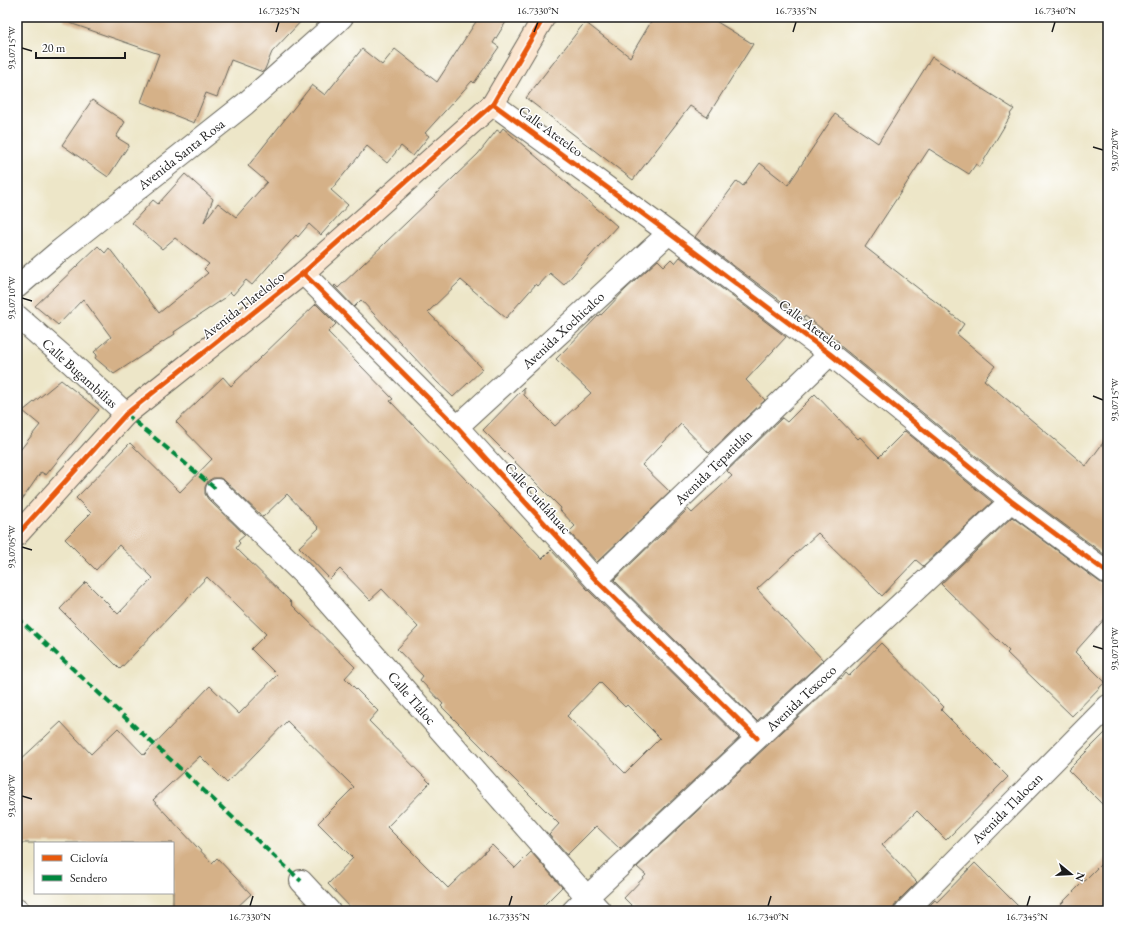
<svg xmlns="http://www.w3.org/2000/svg" width="1125" height="928" font-family="'EB Garamond',serif">
<style>
.building{fill:#d5b188;fill-rule:evenodd}
.lines{fill:none;stroke-linecap:round;stroke-linejoin:round}
.street-casing{stroke:#656358;stroke-width:24}
.secondary-casing{stroke:#656358;stroke-width:24}
.street{stroke:#fff;stroke-width:22}
.secondary{stroke:#fbe5cf;stroke-width:22}
.quiet{stroke:#00873e;stroke-width:4;stroke-dasharray:8 4;stroke-linecap:butt}
.cycleway-casing{stroke:#fff;stroke-width:8}
.cycleway{stroke:#e8590c;stroke-width:5}
.ticks{fill:none;stroke:#1c1c1c;stroke-width:1.5}
.labels{text-anchor:middle;stroke-width:3;stroke-linejoin:round;paint-order:stroke}
.street-label{font-size:14px;fill:#1c1c1c;stroke:#fff}
.neatline{fill:none;stroke:#1c1c1c;stroke-width:1.5}
.ticks-label{font-size:10px;text-anchor:middle;fill:#1c1c1c}
</style>
<rect width="100%" height="100%" fill="#fff"/>
<filter id="ink" filterUnits="userSpaceOnUse"><feTurbulence type="fractalNoise" baseFrequency=".025" numOctaves="2"/><feDisplacementMap in="SourceGraphic" scale="8" xChannelSelector="R" yChannelSelector="G"/><feConvolveMatrix kernelMatrix="1 2 1 2 8 2 1 2 1" color-interpolation-filters="sRGB"/></filter>
<filter id="wash" filterUnits="userSpaceOnUse"><feTurbulence type="fractalNoise" baseFrequency=".012" numOctaves="4" result="noise"/><feDisplacementMap in="SourceGraphic" scale="16" xChannelSelector="R" yChannelSelector="G"/><feGaussianBlur stdDeviation="0.9" result="paint"/><feColorMatrix in="noise" values="0 0 0 0 0 0 0 0 0 0 0 0 0 0 0 0 0 1.4 0 .05"/><feComposite in="paint" operator="in"/></filter>
<g filter="url(#wash)">
<rect width="100%" height="100%" fill="#ede6c8"/>
<g id="blocks">
<path class="building" d="M64 17H305L272 52 265 69 263 72 231 60 217 97 206 93 194 123 141 102 159 54 64 21Z
M479 17H509L493 43 499 47 474 83 472 81 425 133 429 136 413 156 401 146 387 163 367 146 331 190 348 205 321 235 309 224 298 237 296 235 252 285 246 280 233 295 230 292 225 298 174 332 175 334 114 374 95 358 97 355 94 352 111 337 83 299 58 325 35 306 98 246 105 253 109 248 159 313 208 273 204 269 209 264 175 238 162 249 132 223 153 200 158 204 185 174 213 199 204 222 218 203 236 217 267 182 248 166 312 85 325 95 362 49 382 65 395 49 437 82Z
M654 17H709L753 44 707 117 690 106 633 180 526 98 585 22 630 57Z
M932 57 1014 109 1010 114 1011 115 980 167 976 164 969 174 929 149 865 247 964 324 957 334 995 366 984 380 1086 466 1108 436V557L1019 491 838 344 839 342 805 316 804 318 695 237 737 181 743 186 760 163 788 185 835 114 878 143Z
M92 100 125 122 116 137 129 145 108 177 62 145Z
M503 128 617 226 564 285 550 273 538 286 536 284 506 318 461 280 428 312 483 369 453 397 437 382 361 300 354 307 334 286 335 285 338 288 478 154 497 130 500 132Z
M680 257 786 337 746 380 765 400 709 453 681 424 642 465 670 492 597 562 569 532 575 526 560 510 561 508 483 430 524 388V395L555 426 591 393 556 359 600 314 601 315 626 289 658 260 664 266 671 259 675 263Z
M316 304 336 324 328 332 393 399 390 401 495 510 542 559 551 550 587 589 739 738 620 849 596 826 567 855 549 835 559 824 441 706 443 704 420 680 423 676 397 649 418 627 382 589 370 600 340 569 330 579 299 547 319 528 287 494 263 517 225 481 220 478H213L208 481 205 487V494L208 499 245 535 238 541 240 543 236 548 292 603 291 604 355 667 345 678 378 711 369 721 430 783 387 827 448 888 492 845 515 868 531 852 562 887 538 911H354L328 884 353 858 318 823 354 787 287 721 227 783 200 756 153 800 212 863 217 858 251 894 233 911H173V843H17V763L61 722 91 754 118 728 144 755 210 686 239 714 277 675 251 649 266 634 207 577 120 669 60 609 86 582 118 614 153 578 119 545 96 570 65 539 91 513 76 498 130 443 180 492 212 459 176 422 223 377 231 386ZM600 682 625 707 627 705 660 738 625 773 567 716Z
M61 380 99 410 46 475 41 472 17 507V454L40 425 23 411Z
M815 394 858 439 860 437 879 457 905 431 992 502 923 566 916 560 882 596 818 533 757 589 823 660 757 721 614 580 688 509 692 513 732 476 727 471 782 418 787 422Z
M1012 517 1101 583 1108 585V615L1075 652 1105 682 1072 716 1007 653 1009 651 941 584Z
M881 643 944 707 941 710 1008 777 946 840 917 811 882 845 917 882 897 902 894 907V911H637L624 898 646 875 637 867 840 678 841 679 846 673 849 676Z
M1108 730V810L1068 770Z
M1108 857V911H1054Z
M975 863 1023 911H924L935 900 937 902Z"/>
</g>
</g>
<g filter="url(#ink)">
<use href="#blocks" fill-opacity="0" stroke="#656358" stroke-width="1"/>
<g class="lines">
<defs>
<path id="street" d="M493 104 669 233 830 354 1011 501 1108 573
M303 273 457 427 596 580 757 738
M17 287 58 252 245 104 336 23 342 17
M17 316 71 363 126 414
M457 427 669 233
M217 490 304 575 587 897 600 911
M596 580 830 354
M301 881 329 911
M17 909 19 911
M573 911 587 897 1011 501
M906 911 1108 706"/>
<path id="secondary" d="M17 535 126 414 303 273 493 104 544 17"/>
</defs>
<use href="#street" class="street-casing"/>
<use href="#secondary" class="secondary-casing"/>
<use href="#street" class="street"/>
<use href="#secondary" class="secondary"/>
<path class="quiet" d="M126 414 217 490
M17 617 301 881"/>
<defs>
<path id="cycleway" d="M493 104 669 233 830 354 1011 501 1108 573
M303 273 457 427 596 580 757 738
M17 535 126 414 303 273 493 104 544 17"/>
</defs>
<use href="#cycleway" class="cycleway-casing"/>
<use href="#cycleway" class="cycleway"/>
</g>
</g>
<path class="ticks" d="M276 32 279 22M534 32 538 22M793 32 796 22M1052 32 1055 22M22 48 32 51M1093 147 1103 150M22 298 32 301M1093 396 1103 400M22 547 32 550M1093 646 1103 649M22 796 32 799M250 906 253 896M509 906 512 896M768 906 771 896M1027 906 1030 896"/>
<g class="labels">
<g class="street-label">
<text transform="translate(551 131) rotate(36)" y="5">Calle Atetelco</text>
<text transform="translate(181 154) rotate(-38)" y="5">Avenida Santa Rosa</text>
<text transform="translate(243 305) rotate(-38)" y="5">Avenida Tlatelolco</text>
<text transform="translate(811 325) rotate(37)" y="5">Calle Atetelco</text>
<text transform="translate(563 330) rotate(-43)" y="5">Avenida Xochicalco</text>
<text transform="translate(80 373) rotate(42)" y="5">Calle Bugambilias</text>
<text transform="translate(713 467) rotate(-44)" y="5">Avenida Tepatitlán</text>
<text transform="translate(538 498) rotate(48)" y="5">Calle Cuitláhuac</text>
<text transform="translate(412 698) rotate(49)" y="5">Calle Tláloc</text>
<text transform="translate(801 698) rotate(-43)" y="5">Avenida Texcoco</text>
<text transform="translate(1007 808) rotate(-45)" y="5">Avenida Tlalocan</text>
</g>
</g>
<rect width="1125" height="928" fill="none" stroke="#fff" stroke-width="44"/>
<rect x="34" y="842" width="140" height="52" fill="#ffffff" stroke="#a4a4a4"/>
<rect x="42" y="855" width="20" height="6" fill="#e8590c" stroke="#a4a4a4"/>
<text x="70" y="862" font-size="12" fill="#1c1c1c">Ciclovía</text>
<rect x="42" y="875" width="20" height="6" fill="#00873e" stroke="#a4a4a4"/>
<text x="70" y="882" font-size="12" fill="#1c1c1c">Sendero</text>
<g transform="translate(1071 874) rotate(108)" stroke="#ffffff" stroke-width="3" paint-order="stroke">
<path d="M0-3L7 15L0 10L-7 15Z" fill="#1c1c1c"/>
<text y="-6" font-size="11" font-weight="bold" text-anchor="middle" fill="#1c1c1c">N</text>
</g>
<path d="M36 52v6h89v-6" fill="none" stroke="#1c1c1c" stroke-width="2"/>
<text x="42" y="52" font-size="12" fill="#1c1c1c" stroke="#ffffff" stroke-width="3" paint-order="stroke">20 m</text>
<rect x="22" y="22" width="1081" height="884" class="neatline"/>
<g class="ticks-label">
<text x="279" y="14">16.7325°N</text>
<text x="538" y="14">16.7330°N</text>
<text x="796" y="14">16.7335°N</text>
<text x="1055" y="14">16.7340°N</text>
<text transform="translate(11 48) rotate(-90)" y="4">93.0715°W</text>
<text transform="translate(1114 150) rotate(-90)" y="4">93.0720°W</text>
<text transform="translate(11 298) rotate(-90)" y="4">93.0710°W</text>
<text transform="translate(1114 400) rotate(-90)" y="4">93.0715°W</text>
<text transform="translate(11 547) rotate(-90)" y="4">93.0705°W</text>
<text transform="translate(1114 649) rotate(-90)" y="4">93.0710°W</text>
<text transform="translate(11 796) rotate(-90)" y="4">93.0700°W</text>
<text x="250" y="920">16.7330°N</text>
<text x="509" y="920">16.7335°N</text>
<text x="768" y="920">16.7340°N</text>
<text x="1027" y="920">16.7345°N</text>
</g>
</svg>
